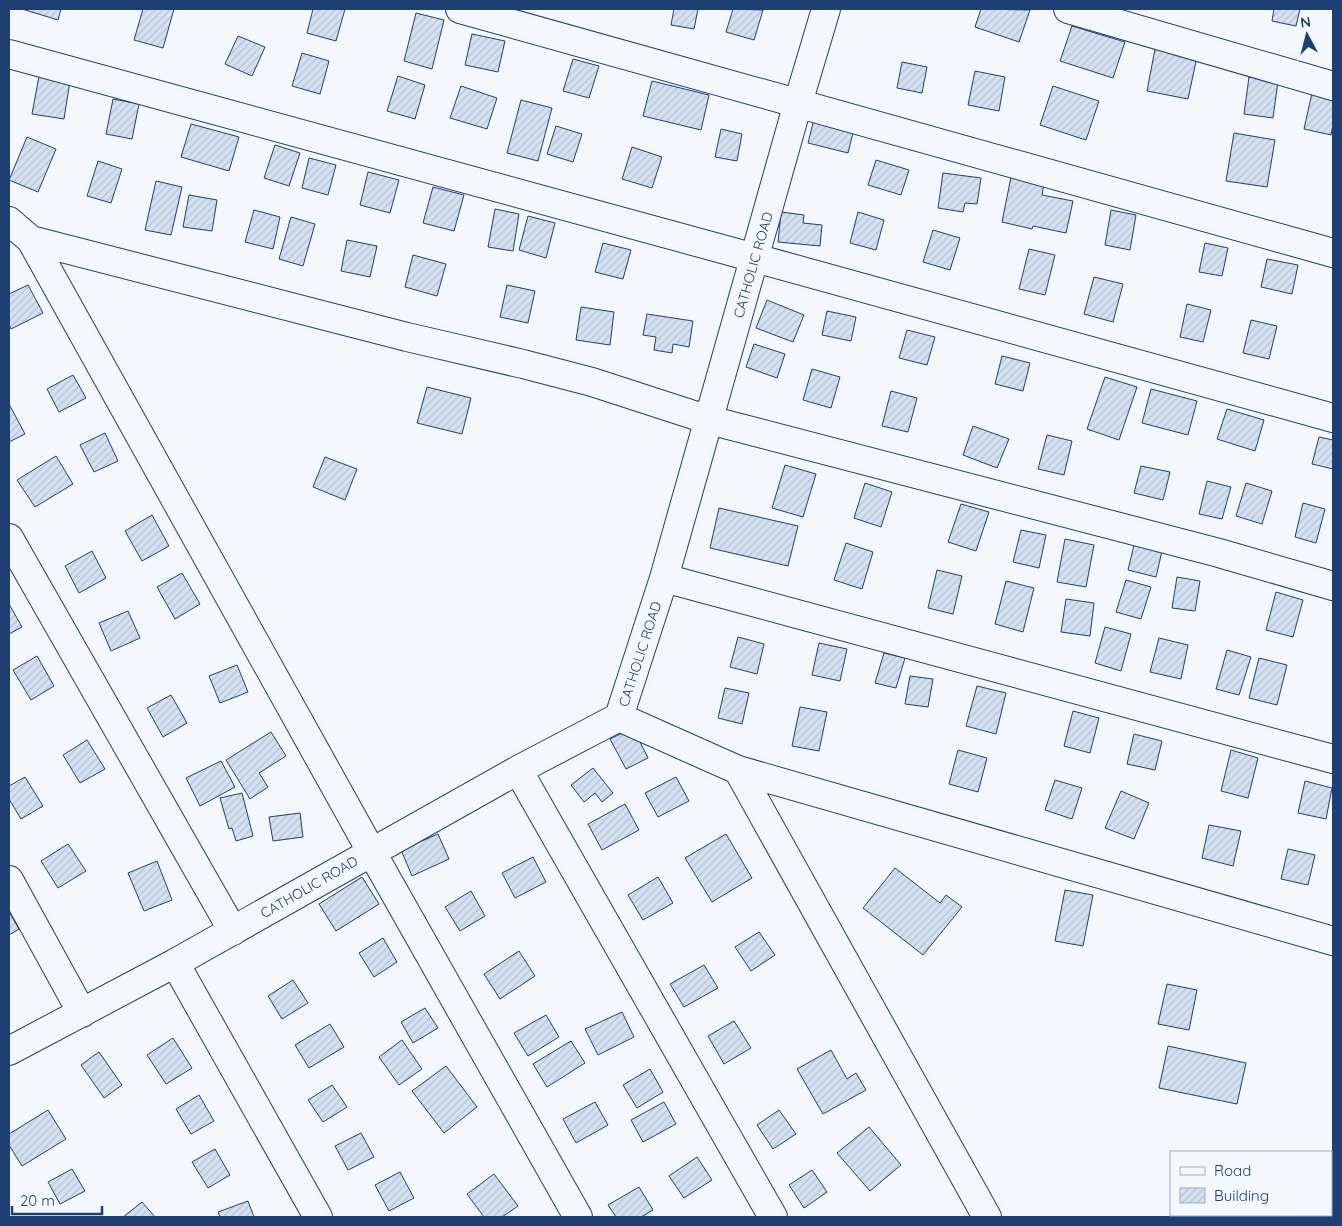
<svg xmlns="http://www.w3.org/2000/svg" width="1342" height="1226" font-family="Quicksand,sans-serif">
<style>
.building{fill:url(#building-hatch);stroke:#1d3f73}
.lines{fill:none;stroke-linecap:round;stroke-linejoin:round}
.minor-casing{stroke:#1d3f73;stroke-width:30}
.minor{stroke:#f4f7fb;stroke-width:28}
.labels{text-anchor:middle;stroke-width:4;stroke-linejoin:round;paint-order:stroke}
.street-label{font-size:14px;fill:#1d3f73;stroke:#f4f7fb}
</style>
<defs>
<pattern id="building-hatch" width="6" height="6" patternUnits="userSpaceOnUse" patternTransform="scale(1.25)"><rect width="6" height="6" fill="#d5e0f0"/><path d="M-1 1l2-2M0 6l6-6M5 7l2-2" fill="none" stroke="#b6c1d1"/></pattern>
</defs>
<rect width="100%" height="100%" fill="#f4f7fb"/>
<path class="building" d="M22 9H61L58 20Z
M143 9H174L163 48 134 40Z
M313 9H345L336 41 307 33Z
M674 9H698L694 29 671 25Z
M733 9 763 10 754 40 726 32Z
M981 9 1030 10 1019 42 975 27Z
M1274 9H1300L1296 26 1272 21Z
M416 13 444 20 432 69 404 61Z
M1072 26 1125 42 1113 78 1060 61Z
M472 34 505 41 498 72 465 65Z
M238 36 265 47 252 76 225 64Z
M1156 44 1198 52 1188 99 1147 91Z
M302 53 329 61 320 94 292 86Z
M573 59 599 66 589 98 563 91Z
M902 62 927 67 922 93 897 88Z
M975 71 1005 77 999 111 968 105Z
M39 76 70 81 64 119 32 114Z
M398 76 425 85 415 119 387 111Z
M1249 77 1278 81 1273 118 1244 114Z
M652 81 709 95 701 130 643 116Z
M461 86 497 98 487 129 450 118Z
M1053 86 1099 101 1086 140 1040 125Z
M1312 93 1333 98V124L1331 135 1304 129Z
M113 99 139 104 132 139 106 134Z
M521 100 552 108 538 161 507 153Z
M815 115 855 125 848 153 808 143Z
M191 124 239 137 229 171 181 157Z
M556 126 582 134 573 162 547 154Z
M721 129 742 134 737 161 715 157Z
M1234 133 1275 140 1267 187 1226 181Z
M27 137 56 149 38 192 9 180Z
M275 145 300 153 289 186 264 178Z
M632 147 662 157 652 188 622 179Z
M309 158 336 165 328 195 302 188Z
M876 160 909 170 901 195 868 185Z
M98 161 122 169 111 203 87 196Z
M368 172 399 180 390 213 360 205Z
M943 173 981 178 977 204 965 203 963 212 938 208Z
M1011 177 1044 183 1042 195 1073 201 1066 233 1033 226 1032 229 1002 222Z
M156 181 182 187 171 235 145 230Z
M433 187 464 195 454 231 423 223Z
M189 195 217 200 212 231 183 227Z
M495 209 519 214 513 251 488 247Z
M254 210 280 217 273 249 245 242Z
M1111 210 1136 215 1130 250 1105 245Z
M781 212 804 215 803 223 822 225 820 246 778 242Z
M858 212 884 220 876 250 850 243Z
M528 216 555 223 546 258 519 250Z
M291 217 315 224 303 266 279 259Z
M933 230 960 238 950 270 923 262Z
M347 240 377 246 370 277 341 271Z
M603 243 631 250 623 279 595 272Z
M1205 243 1228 248 1222 276 1199 272Z
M1029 249 1055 255 1045 295 1019 289Z
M413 255 446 264 437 296 405 287Z
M1267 259 1298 265 1292 294 1261 287Z
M1094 277 1123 284 1113 322 1084 314Z
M28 285 43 313 11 329 9 325V294Z
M507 285 535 291 528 323 500 317Z
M767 300 804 315 793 342 756 328Z
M1187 304 1211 310 1203 342 1180 337Z
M581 307 614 312 610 345 576 340Z
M827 311 856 317 851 341 822 335Z
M647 314 693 321 689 347 673 344 672 353 654 350 656 337 643 335Z
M1251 320 1277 326 1269 359 1243 353Z
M907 330 935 337 927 365 899 358Z
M754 344 785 354 777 378 746 367Z
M1002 356 1030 363 1023 391 995 384Z
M812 369 840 377 831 408 803 400Z
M73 375 86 398 59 412 47 389Z
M1105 377 1137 387 1119 440 1087 429Z
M427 387 471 398 462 434 417 423Z
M1151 389 1197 401 1188 435 1142 423Z
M891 391 917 398 908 432 882 426Z
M9 404 25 434 9 442Z
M1227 409 1264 420 1255 451 1217 439Z
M973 426 1009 439 997 468 963 455Z
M105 433 118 461 94 472 80 445Z
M1047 435 1072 441 1064 475 1038 469Z
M1319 437 1333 440V469L1312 464Z
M56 456 73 484 35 507 17 480Z
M325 457 357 469 345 500 313 487Z
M785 465 816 474 803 517 772 508Z
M1141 466 1170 472 1163 500 1134 493Z
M1207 481 1231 487 1222 519 1199 514Z
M865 483 892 492 881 527 854 518Z
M1246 483 1272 491 1262 524 1236 516Z
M1303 503 1325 509 1316 543 1295 537Z
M961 504 989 512 976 551 948 542Z
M719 508 798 526 788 566 710 548Z
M152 515 169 546 142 561 125 531Z
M1021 530 1046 535 1039 568 1013 562Z
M1065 539 1094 545 1086 587 1057 582Z
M846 543 873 552 862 589 834 580Z
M1134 545 1162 551 1156 577 1128 570Z
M92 551 106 578 79 593 65 566Z
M937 570 962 576 953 614 928 608Z
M182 573 200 604 175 619 157 587Z
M1177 577 1200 581 1195 611 1172 608Z
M1126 580 1151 587 1141 619 1116 612Z
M1006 581 1034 588 1023 632 995 624Z
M1276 592 1303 600 1293 637 1266 630Z
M1066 599 1094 603 1090 636 1061 632Z
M9 604 22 627 9 634Z
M128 611 140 638 111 651 99 623Z
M1105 627 1131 634 1121 671 1095 663Z
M738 637 764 644 757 674 730 667Z
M1159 638 1188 645 1181 679 1150 672Z
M819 643 847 649 840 681 812 675Z
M1227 650 1251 657 1239 695 1216 689Z
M884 653 905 658 896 688 875 683Z
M37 656 54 686 31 700 13 670Z
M1259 658 1287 665 1277 705 1249 698Z
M237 665 248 692 220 703 209 676Z
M910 676 933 679 928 707 905 704Z
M977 686 1006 693 996 734 966 726Z
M725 688 749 693 742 724 718 718Z
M171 695 187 723 163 737 147 708Z
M800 707 827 712 819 751 792 746Z
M1073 711 1099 718 1090 753 1064 746Z
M633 728 648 758 626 769 610 739Z
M271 732 286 756 259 773 268 787 250 799 226 760Z
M1134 734 1162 741 1155 770 1127 764Z
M87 740 105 769 80 783 63 755Z
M958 750 987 758 978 792 949 784Z
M1231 750 1258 758 1248 798 1221 791Z
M221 761 235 787 200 806 186 778Z
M593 768 613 793 602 802 595 793 584 802 571 785Z
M25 777 43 806 21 819 9 799V786Z
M676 777 689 801 658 817 645 793Z
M1055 780 1082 788 1072 819 1045 810Z
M1305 781 1332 788 1326 819 1298 813Z
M1121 791 1149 803 1134 839 1105 828Z
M242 793 253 836 236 841 232 828 229 829 220 798Z
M625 804 639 830 602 850 588 824Z
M300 813 303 837 273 841 269 817Z
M1209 825 1241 831 1233 866 1202 858Z
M438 834 449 859 412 876 401 850Z
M726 834 752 878 712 902 685 858Z
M68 844 86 871 58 888 41 861Z
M1288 849 1315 855 1308 885 1281 879Z
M533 857 546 882 515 898 502 873Z
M157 861 172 900 144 911 128 873Z
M895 868 940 903 946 895 962 907 923 955 863 908Z
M362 877 379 904 336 931 319 904Z
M658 877 673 903 643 920 628 895Z
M1065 890 1093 895 1083 946 1055 941Z
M471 891 485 916 460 931 445 907Z
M9 912 19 929 9 935Z
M759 932 775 955 751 971 735 947Z
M383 938 397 962 374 977 359 953Z
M519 951 535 976 500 999 484 974Z
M704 965 718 988 684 1007 670 984Z
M293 980 308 1003 282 1019 268 996Z
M1167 984 1197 990 1189 1030 1158 1024Z
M425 1008 438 1028 413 1043 401 1022Z
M622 1012 634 1037 598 1055 585 1029Z
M546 1015 559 1037 528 1056 514 1033Z
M734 1021 751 1048 724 1064 708 1036Z
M330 1024 344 1047 309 1068 295 1045Z
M173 1038 192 1068 166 1084 147 1055Z
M402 1040 422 1069 399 1085 379 1057Z
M571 1041 585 1063 547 1087 533 1064Z
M1168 1046 1246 1063 1237 1104 1159 1088Z
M831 1050 847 1079 856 1073 866 1090 823 1114 797 1069Z
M99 1052 122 1085 104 1098 81 1065Z
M446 1066 477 1107 444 1133 412 1091Z
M650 1069 663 1092 637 1108 623 1085Z
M332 1085 347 1107 323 1122 308 1100Z
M199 1095 214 1121 191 1134 176 1109Z
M595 1102 608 1125 576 1143 563 1119Z
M664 1102 676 1124 643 1142 631 1120Z
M48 1110 66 1139 22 1166 9 1145V1134Z
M779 1110 796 1134 773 1149 757 1125Z
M869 1127 901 1165 870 1191 837 1153Z
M361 1133 374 1157 348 1170 335 1146Z
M215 1149 230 1175 208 1188 192 1162Z
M697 1157 712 1180 684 1198 669 1176Z
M72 1169 85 1191 60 1204 48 1182Z
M812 1170 827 1192 804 1208 789 1185Z
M400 1172 414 1198 389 1211 375 1185Z
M494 1174 518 1206 502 1217H484L467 1194Z
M639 1187 653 1210 641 1217H616L608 1205Z
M248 1201 254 1217H220L218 1212Z
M142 1202 155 1217H123Z"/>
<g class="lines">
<defs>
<path id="minor" d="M460 9 1333 253
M1068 9 1333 86
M9 54 755 258 1333 418
M9 221 31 240 371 851 578 1217
M31 240 407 337 523 364 592 382 709 420 1219 553 1333 586
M9 538 233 931
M664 578 1333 759
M619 717 738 770 987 1217
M518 770 773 1217
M738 770 1333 941
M9 880 82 1013
M175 963 318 1217
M9 1051 175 963 518 770 619 717 664 578 798 103 826 9
M1331 1198 1333 1192"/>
</defs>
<use href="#minor" class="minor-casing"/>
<use href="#minor" class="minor"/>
</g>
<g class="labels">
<g class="street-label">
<text transform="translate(753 265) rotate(-74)" y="5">CATHOLIC ROAD</text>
<text transform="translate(640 654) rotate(-72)" y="5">CATHOLIC ROAD</text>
<text transform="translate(309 887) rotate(-30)" y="5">CATHOLIC ROAD</text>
</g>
</g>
<rect width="1342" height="1226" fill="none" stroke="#1d3f73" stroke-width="20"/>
<rect x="1170" y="1151" width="162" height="65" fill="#f4f7fb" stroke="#9eadc5"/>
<rect x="1180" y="1167" width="25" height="8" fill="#f4f7fb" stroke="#9eadc5"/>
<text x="1214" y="1176" font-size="15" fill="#1d3f73">Road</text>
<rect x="1180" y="1188" width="25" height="15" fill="url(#building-hatch)" stroke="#9eadc5"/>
<text x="1214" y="1201" font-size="15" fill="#1d3f73">Building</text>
<g transform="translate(1307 35) rotate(353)" stroke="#f4f7fb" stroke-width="4" paint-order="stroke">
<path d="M0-4L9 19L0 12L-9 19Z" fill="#1d3f73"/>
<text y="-8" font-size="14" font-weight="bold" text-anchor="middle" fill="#1d3f73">N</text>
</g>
<path d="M12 1206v8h90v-8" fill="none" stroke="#1d3f73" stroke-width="2.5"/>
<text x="20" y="1206" font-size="15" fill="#1d3f73" stroke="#f4f7fb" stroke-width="4" paint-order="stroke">20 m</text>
</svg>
